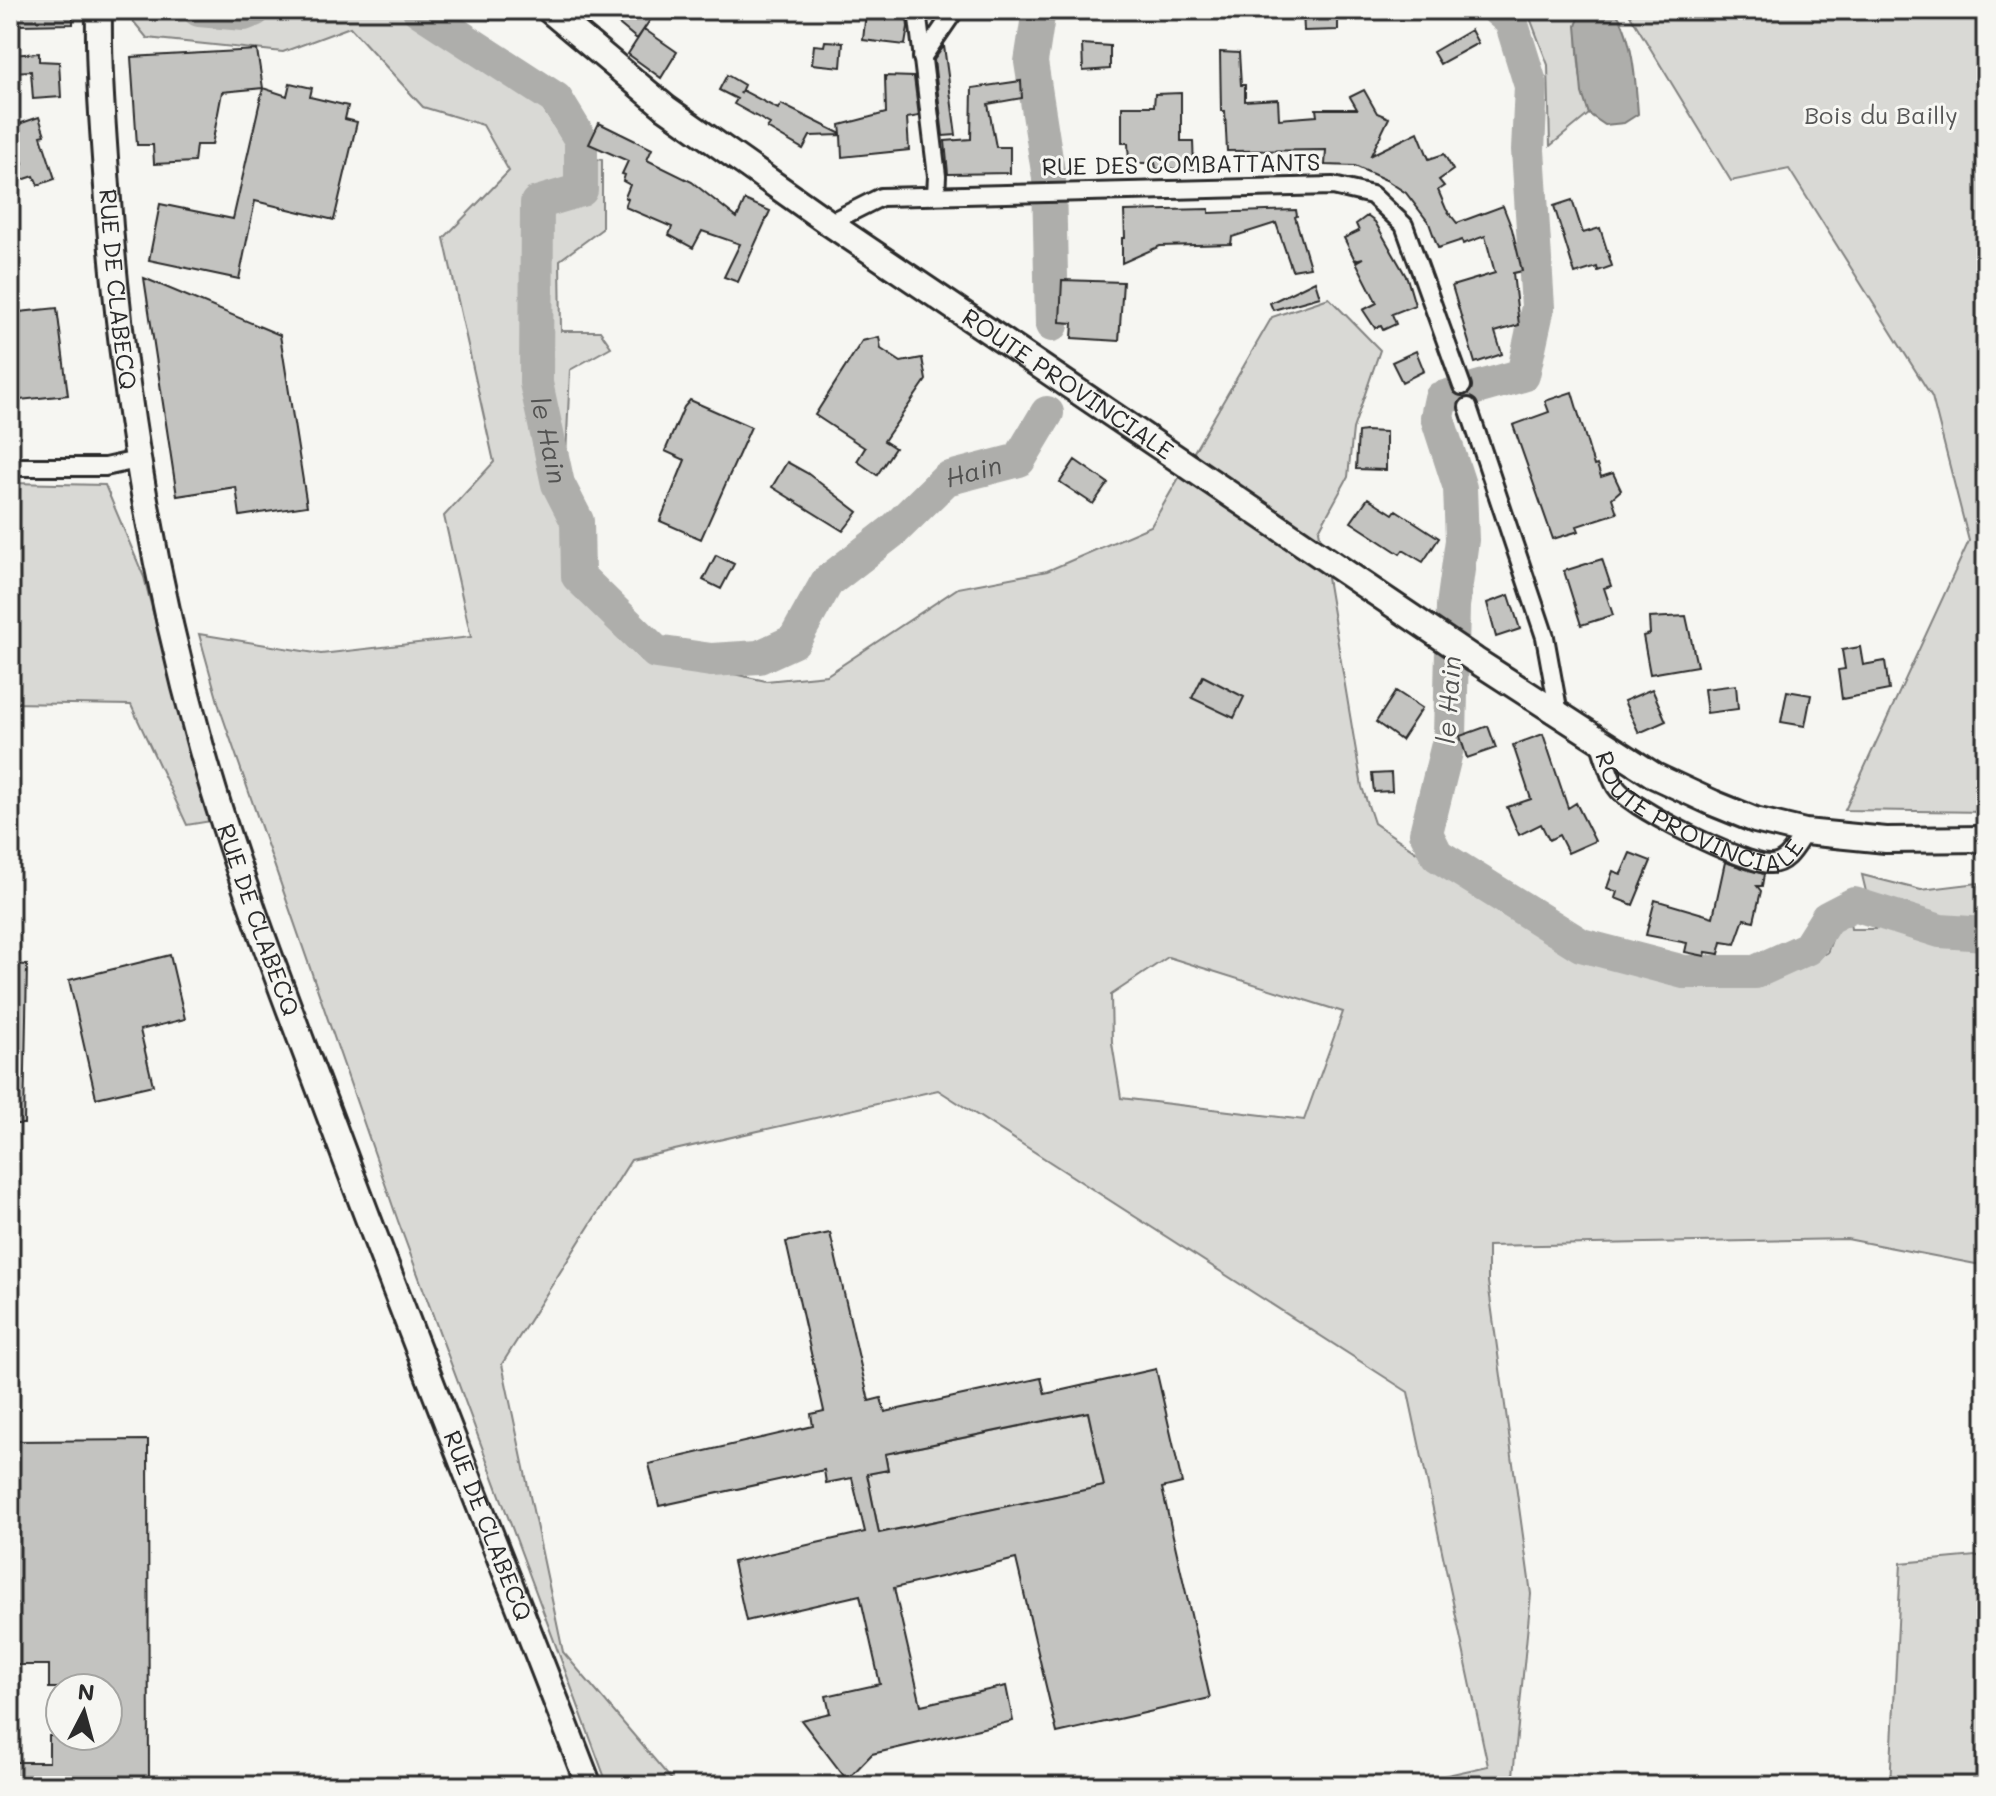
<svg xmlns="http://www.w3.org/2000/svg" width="1996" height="1796" font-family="Mali,sans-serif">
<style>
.green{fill:#d9d9d5;stroke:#828280;stroke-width:2;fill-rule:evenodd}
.water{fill:#aeaeab;stroke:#7a7a78;stroke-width:2}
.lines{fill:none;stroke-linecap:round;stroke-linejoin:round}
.river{stroke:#aeaeab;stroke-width:34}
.building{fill:#c3c3c0;stroke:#2b2b2b;stroke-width:2;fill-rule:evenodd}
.street-casing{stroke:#2b2b2b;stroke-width:22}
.secondary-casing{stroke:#2b2b2b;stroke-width:30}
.street{stroke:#f6f6f2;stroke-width:16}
.secondary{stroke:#f6f6f2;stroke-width:24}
.labels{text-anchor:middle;stroke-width:6;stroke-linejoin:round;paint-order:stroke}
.park-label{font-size:24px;fill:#565656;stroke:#f6f6f2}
.street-label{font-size:24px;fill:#2b2b2b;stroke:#f6f6f2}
.water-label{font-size:26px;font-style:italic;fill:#525251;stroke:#f6f6f2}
</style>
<rect width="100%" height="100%" fill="#f6f6f2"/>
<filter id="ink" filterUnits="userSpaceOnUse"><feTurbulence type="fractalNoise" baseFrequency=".0125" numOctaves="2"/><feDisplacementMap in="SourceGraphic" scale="16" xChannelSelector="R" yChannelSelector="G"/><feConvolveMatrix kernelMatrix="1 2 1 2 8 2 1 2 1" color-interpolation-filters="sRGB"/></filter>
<g filter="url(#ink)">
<path class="green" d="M124 10H159L165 15 241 21 263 10H419L540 104 572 154 602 160V229L560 260 561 331H600L611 347 570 370 566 457 546 491 564 509 566 566 586 602 635 653 766 681 827 675 958 588 1047 571 1151 526 1272 317 1329 298 1380 350 1353 429 1348 477 1319 530 1362 787 1374 823 1529 928 1740 984 1827 953 1847 900 1851 929H1875L1862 875 1921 890 1978 883 1986 898V1266L1847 1239 1488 1246V1282L1531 1594 1512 1786H1398L1488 1766 1408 1392 938 1090 631 1160 502 1364 563 1652 677 1786H608L398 1221 220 709 199 634 321 654 471 637 444 516 494 462 444 238 509 171 483 125 423 107 350 27 283 52 147 38ZM1168 957 1343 1012 1304 1120 1121 1098 1112 1043 1111 995Z
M1527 10H1582C1572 31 1581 91 1589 114L1550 146 1548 65Z
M1627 10H1986V812L1845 810 1969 541 1932 397 1789 169 1731 181Z
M10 483 105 485 144 577 181 722 211 821 187 825 131 705 10 703Z
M1088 1412 1104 1486 879 1533 867 1474 888 1470 885 1454Z
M1986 1555V1786H1890L1901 1563Z"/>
<path class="water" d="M1582 10H1614C1633 32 1636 86 1638 114L1624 123 1605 125 1589 114 1582 93 1576 26Z"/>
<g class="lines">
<g class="river">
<path d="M199 10 244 14 254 10"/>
<path id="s1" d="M419 10 556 99 581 140V190L537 203 536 383 558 484 577 521 578 576 656 652 711 660 759 657 794 641 827 582 894 530 946 479 1019 460 1047 413"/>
<path d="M1039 10 1031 62 1049 178 1052 325"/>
<path d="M1498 10 1511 21 1531 86 1528 150 1538 307 1523 375 1441 398 1437 417 1460 488 1462 540 1453 606 1450 736 1426 833 1437 855 1581 945 1684 972H1755L1808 948 1827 918 1854 904 1940 931 1986 934"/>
</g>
</g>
<path class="building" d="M19 10H73V24L20 25Z
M602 10H657L637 39Z
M894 10H906L908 27 905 45 863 40 866 12 894 17Z
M1303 10H1338V30L1304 31Z
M644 29 677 52 661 78 628 54Z
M1471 30 1478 43 1440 64 1433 52Z
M825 41 843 42 841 67 812 64 814 45 824 46Z
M1082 44 1110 46V69L1083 71Z
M944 46 956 135 943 136 934 60Z
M257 50 263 88 222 92 212 145H196L194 162 154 164 153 145H137L131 57Z
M1220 52 1239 53 1241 85H1245V101L1278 99 1279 119 1317 116 1316 109H1357L1350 97 1364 90 1377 113 1389 118 1371 155 1418 132 1429 159 1444 154 1453 170 1439 180 1444 186 1438 190 1446 209 1457 223 1503 206 1512 229 1522 271 1513 273 1519 325 1495 332 1502 354 1475 363 1452 286 1495 273 1485 236 1463 244 1462 240 1438 248 1429 223 1406 193 1386 180 1355 166 1325 165 1326 150 1227 151 1225 111H1221Z
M39 53V61L59 62 61 97 33 99 31 71 10 72V55Z
M727 75 744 85 740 94 742 90 778 109 781 104 841 134 840 125 886 113 885 76 914 77 919 116 907 118 909 150 842 157 841 135 810 136 803 149 767 128 770 124 734 104 737 99 719 90Z
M1021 81 1022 98 988 104 996 147H1010V173L948 174 945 141 971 139 972 88Z
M290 83 312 88 310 97 348 106 345 119 357 122 334 220 255 201 239 279 149 260 160 204 233 219 263 88 287 96Z
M1181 93V141H1193L1194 169H1156L1155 163H1129L1128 143H1122V106H1154L1155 94Z
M39 117 45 135 41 136 55 179 38 185 34 176 10 184V169L23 164 13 126Z
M599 123 652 149 647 160 692 182 737 218 745 200 770 211 738 282 724 277 740 244 702 231 693 248 669 235 672 227 625 207 628 199 625 197 630 185 623 181 625 175 622 174 628 161 589 144Z
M1572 200 1583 233 1600 228 1612 266 1598 271 1597 267 1575 274 1554 206Z
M1209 209V213L1296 210 1297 216 1295 217 1310 267 1292 270 1276 223 1232 237 1231 244 1160 246 1122 263V238H1125L1124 211Z
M1367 216 1375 222 1407 278 1415 305 1392 314 1396 324 1383 330 1381 326 1375 328 1363 310 1377 303 1356 262 1363 258 1355 260 1344 238 1359 231 1356 224Z
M144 278 280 335 307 506 240 516 236 487 177 496Z
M1062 280 1123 282 1119 341 1072 338 1073 323 1060 322Z
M1315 281 1320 297 1273 310 1270 303Z
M57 308 68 395 10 401V313Z
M879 337 881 349 901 362 922 358 926 380 884 441 895 448 877 475 857 461 865 448 815 415 862 341Z
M1416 351 1424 371 1402 382 1392 362Z
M1572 392 1594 466 1597 465 1601 477 1613 473 1621 490 1612 498 1617 513 1577 526 1579 531 1553 539 1513 425 1549 412 1545 401Z
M690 400 751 427 701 539 660 521 685 460 665 451 684 407Z
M1365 431 1386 432V470L1356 469 1358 432Z
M1075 460 1108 483 1093 504 1060 482Z
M787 462 807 473 858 512 843 531 772 487Z
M1368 498 1393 514 1396 510 1439 538 1423 562 1403 550 1400 554 1351 522Z
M716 555 734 564 721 589 703 580Z
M1602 559 1611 586 1604 588 1613 615 1581 625 1564 571Z
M1509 595 1520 629 1496 637 1487 603Z
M1686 616 1697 666 1650 674 1643 636 1650 634 1649 618Z
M1860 647 1863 665 1885 661 1889 690 1842 699 1838 670 1845 669 1842 650Z
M1203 676 1244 697 1234 718 1192 698Z
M1736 685 1738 709 1707 713 1704 689Z
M1652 689 1666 721 1639 733 1624 701Z
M1396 691 1422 708 1401 740 1376 722Z
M1787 691 1811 695 1805 726 1781 722Z
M1488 726 1496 748 1467 758 1460 736Z
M1543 734 1568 808 1576 803 1595 841 1568 853 1559 835 1549 840 1541 824 1519 835 1507 807 1531 799 1513 745Z
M1391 773 1392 791 1374 792 1372 774Z
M1630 853 1651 861 1633 905 1615 898 1617 892 1607 888 1613 871 1621 874Z
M1725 862 1764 874 1762 886H1757L1761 891 1754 921 1744 919 1735 944 1722 942 1719 954 1706 952 1705 956 1685 952 1687 943 1646 935 1655 900 1713 917Z
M170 955 185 1019 140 1030 153 1085 96 1098 69 980Z
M10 964 27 965 24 1124H10Z
M830 1233 869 1401 881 1398 885 1412 1041 1378 1045 1394 1156 1369 1182 1483 1162 1488 1210 1698 1057 1733 1016 1559 894 1588 921 1705 1006 1686 1013 1721 872 1754 847 1780 801 1720 830 1713 826 1696 880 1684 860 1595 746 1621 733 1562 865 1532 852 1478 826 1483 824 1470 659 1506 649 1464 813 1426 811 1414 824 1411 786 1242ZM1088 1412 1104 1486 879 1533 867 1474 888 1470 885 1454Z
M148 1440 149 1786H10V1762H49V1736H108V1688H49V1665H10V1441Z"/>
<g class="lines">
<defs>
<g id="street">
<path d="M917 10 937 176 936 195"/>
<path d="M922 58 955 10"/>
<path d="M829 223 881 197 1333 186 1372 195 1404 225 1462 386"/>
<path d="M1468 407 1545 637 1559 714"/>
<path d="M10 467H105L137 460"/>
<path id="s2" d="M1599 741C1604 755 1608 774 1616 787 1629 808 1745 865 1770 864 1788 864 1796 844 1805 832"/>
</g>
<g id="secondary">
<path id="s3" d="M99 10C98 69 103 128 107 187 120 376 150 564 201 747 237 876 286 1000 333 1125 415 1347 504 1566 589 1786"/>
<path id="s4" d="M549 10 666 108 829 223 1475 660 1655 776 1713 803 1755 820 1805 832 1886 840 1986 839"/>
</g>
</defs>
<use href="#street" class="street-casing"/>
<use href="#secondary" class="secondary-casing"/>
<use href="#street" class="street"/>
<use href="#secondary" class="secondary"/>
</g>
</g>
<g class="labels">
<g class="park-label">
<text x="1881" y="124">Bois du Bailly</text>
</g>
<g class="street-label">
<text transform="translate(1181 165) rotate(-1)" y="8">RUE DES COMBATTANTS</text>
<text dy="8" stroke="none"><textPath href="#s3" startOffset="280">RUE DE CLABECQ</textPath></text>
<text dy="8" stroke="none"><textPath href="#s4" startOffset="640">ROUTE PROVINCIALE</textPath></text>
<text dy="8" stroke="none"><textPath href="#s2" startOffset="136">ROUTE PROVINCIALE</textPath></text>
<text dy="8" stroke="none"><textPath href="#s3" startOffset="928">RUE DE CLABECQ</textPath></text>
<text dy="8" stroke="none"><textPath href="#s3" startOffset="1576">RUE DE CLABECQ</textPath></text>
</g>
<g class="water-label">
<text dy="9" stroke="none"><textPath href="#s1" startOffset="546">le Hain</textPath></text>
<text dy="9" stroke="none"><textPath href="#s1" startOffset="1192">Hain</textPath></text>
<text transform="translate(1449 700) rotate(-86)" y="9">le Hain</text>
</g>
</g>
<rect width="1996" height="1796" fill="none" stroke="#f6f6f2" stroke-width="40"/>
<rect x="20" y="20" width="1956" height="1756" fill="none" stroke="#2b2b2b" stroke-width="3" filter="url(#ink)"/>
<g transform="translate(84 1712) rotate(6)"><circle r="38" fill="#f6f6f2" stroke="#a5a5a2" stroke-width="2"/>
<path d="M0-6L14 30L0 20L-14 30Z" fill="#2b2b2b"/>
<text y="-12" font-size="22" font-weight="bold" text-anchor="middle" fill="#2b2b2b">N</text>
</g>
</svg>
